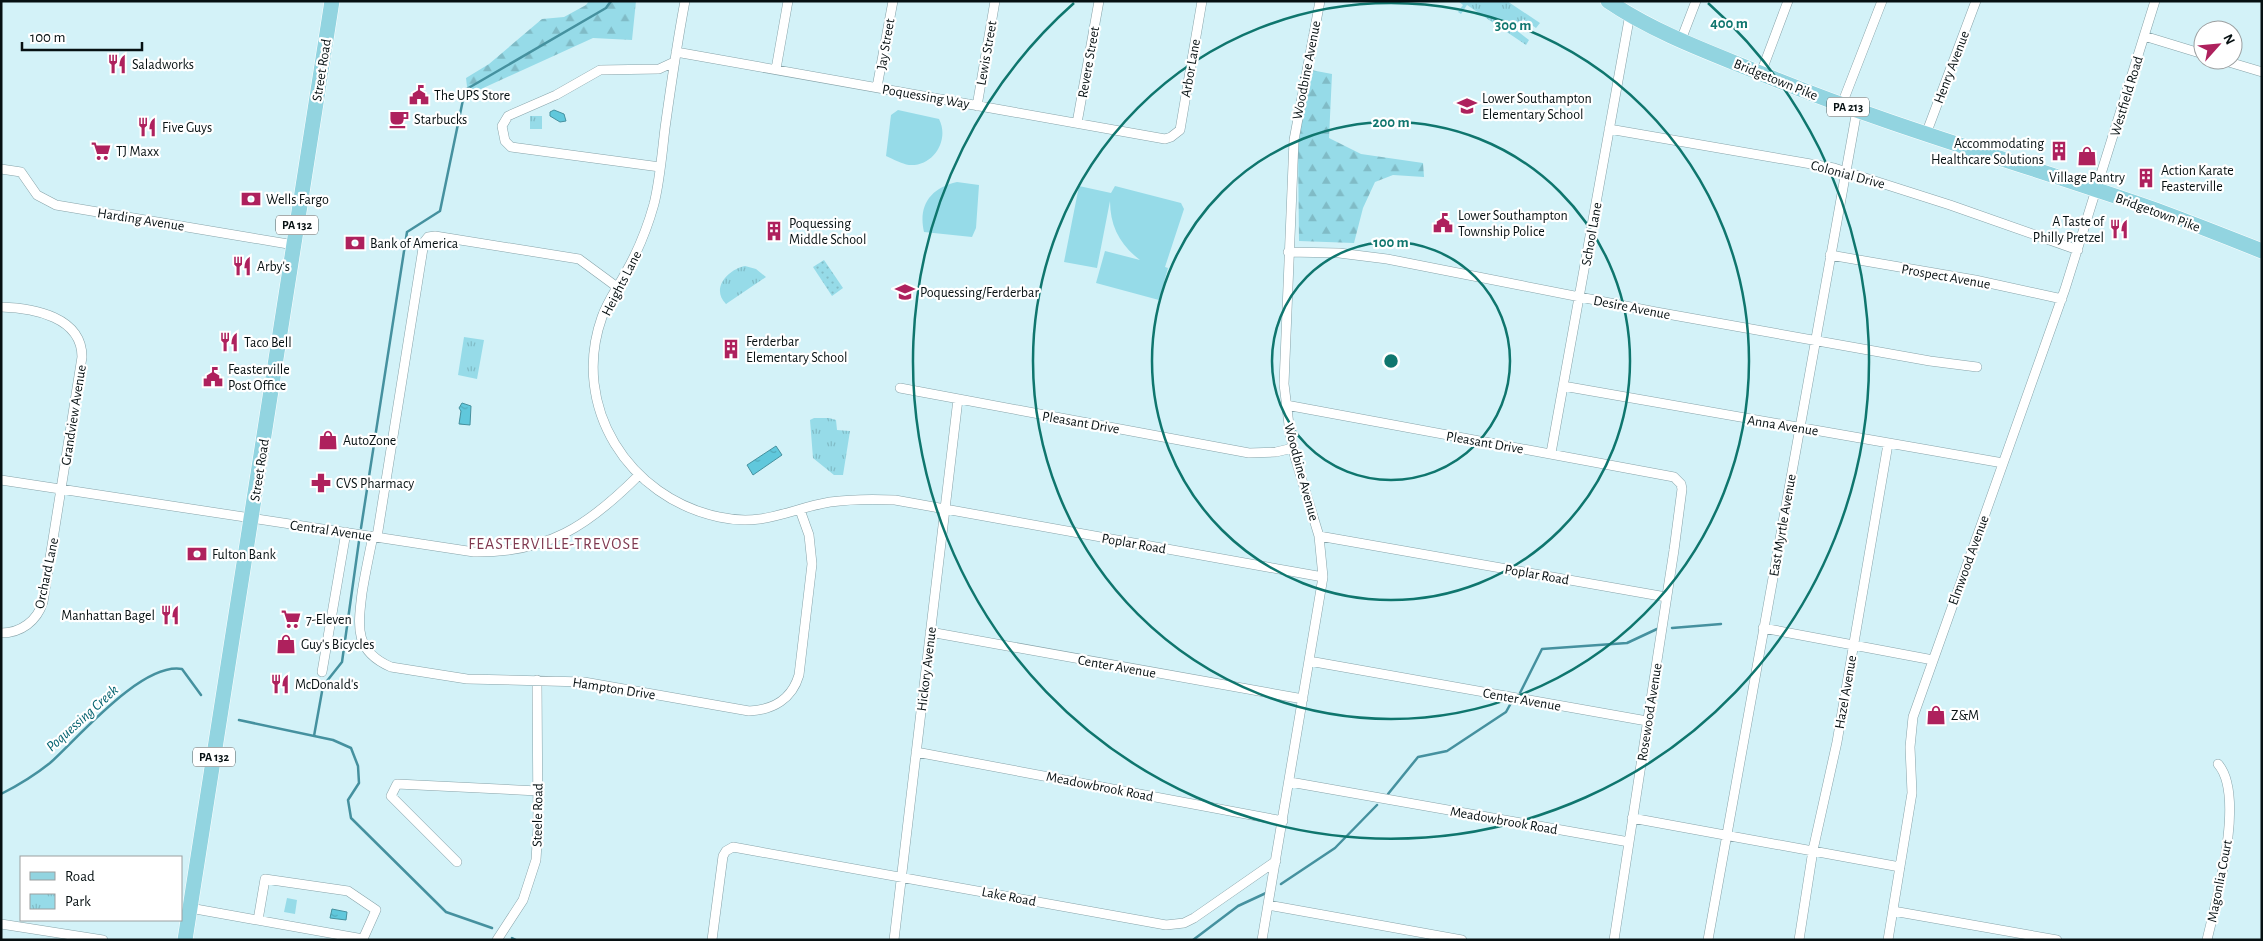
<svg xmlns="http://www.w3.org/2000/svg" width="2263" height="941" font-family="'Alegreya Sans',sans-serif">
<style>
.grass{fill:url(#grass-dots)}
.forest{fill:url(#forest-firs)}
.park{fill:url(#park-tufts)}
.pitch{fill:#96dbe8}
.water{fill:url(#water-ripples);stroke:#45919f}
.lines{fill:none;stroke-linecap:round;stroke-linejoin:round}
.stream{stroke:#45919f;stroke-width:2.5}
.minor-casing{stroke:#87a3a9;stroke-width:10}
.primary-casing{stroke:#fff;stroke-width:16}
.minor{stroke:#fff;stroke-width:9}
.primary{stroke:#92d4e0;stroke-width:15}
.ring{fill:none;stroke:#0f766e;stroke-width:2.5}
.labels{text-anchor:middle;stroke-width:4.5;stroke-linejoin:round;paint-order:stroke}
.shield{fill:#fff;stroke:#515859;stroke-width:1}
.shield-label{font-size:12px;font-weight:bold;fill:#061012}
.street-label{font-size:14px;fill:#061012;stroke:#fff}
.poi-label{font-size:14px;fill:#061012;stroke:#fff;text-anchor:start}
.water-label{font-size:15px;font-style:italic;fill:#056370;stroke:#fff}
.quarter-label{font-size:16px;letter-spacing:1px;fill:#7f3950;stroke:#fff}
.centre{fill:#0f766e;stroke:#fff;stroke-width:2.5}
.ring-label{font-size:15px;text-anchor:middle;font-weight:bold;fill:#0f766e;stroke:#fff;stroke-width:4.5;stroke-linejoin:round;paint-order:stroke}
</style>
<defs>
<pattern id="grass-dots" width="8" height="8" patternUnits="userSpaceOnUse" patternTransform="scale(1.25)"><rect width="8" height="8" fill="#96dbe8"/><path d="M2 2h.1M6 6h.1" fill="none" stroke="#80bbc6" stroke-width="1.8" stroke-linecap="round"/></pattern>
<pattern id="forest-firs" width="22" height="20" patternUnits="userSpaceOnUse" patternTransform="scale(1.25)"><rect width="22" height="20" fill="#96dbe8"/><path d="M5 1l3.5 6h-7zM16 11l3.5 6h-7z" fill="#80bbc6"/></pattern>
<pattern id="park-tufts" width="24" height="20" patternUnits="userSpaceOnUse" patternTransform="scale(1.25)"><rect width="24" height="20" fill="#96dbe8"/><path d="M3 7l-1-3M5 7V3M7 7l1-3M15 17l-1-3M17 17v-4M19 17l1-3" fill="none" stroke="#80bbc6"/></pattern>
<pattern id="water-ripples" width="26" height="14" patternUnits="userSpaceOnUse" patternTransform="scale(1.25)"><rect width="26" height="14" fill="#60c8dc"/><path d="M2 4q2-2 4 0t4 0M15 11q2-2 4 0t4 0" fill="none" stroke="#52abbc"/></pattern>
</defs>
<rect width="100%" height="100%" fill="#d3f2f8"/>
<path class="grass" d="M824 260 843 288 832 296 813 267Z"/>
<path class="forest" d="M589 1H636L632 40 593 38 468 95 466 78 489 64 542 19 564 17 586 5Z
M1311 70 1332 74 1329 138 1361 154 1423 163 1424 177 1393 175 1375 182 1363 208 1354 243 1299 241 1298 150 1302 115Z"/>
<path class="park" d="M1458 1H1507L1540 23 1536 28 1523 19 1516 30 1529 40 1526 45 1467 5 1461 14 1458 12 1463 5Z
M530 116H542V129H530Z
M745 266 756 269 766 277 726 304C710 288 729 269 745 266Z
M464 337 484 340 477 379 458 375Z
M814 418H829L836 420 837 430 850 431 843 475H834L813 458 810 420Z
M287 898 297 900 295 914 284 912Z"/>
<path class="pitch" d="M898 110 939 119C950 140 933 167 909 165 902 164 893 159 886 156L891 115Z
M957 182 979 185 976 228 972 237 924 232C918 206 930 188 957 182Z
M1079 186 1111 193 1115 186 1181 203 1184 209 1165 267 1168 268 1159 300 1096 283 1105 251 1140 260C1120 245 1110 226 1110 201L1097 268 1064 262Z"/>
<path class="water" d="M554 110 564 114 566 121 560 122 550 116V112Z
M462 403 471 406 470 425 459 424 461 411 459 408Z
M776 446 782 455 753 475 747 465Z
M332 909 347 912 346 920 330 918Z"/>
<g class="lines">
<path class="stream" d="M361 528 407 232 440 211 465 90 606 8 611 1
M1672 628 1721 624
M1520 693 1542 649 1627 643 1657 629
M239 720 333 740 351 748 358 766 359 783 348 800 351 818 446 912 492 928
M314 736 323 686 342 662 359 541
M1 794C19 785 35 775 50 763 79 737 142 662 182 669L201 695
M1388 794 1418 757 1447 751 1506 712 1511 703
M1281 884 1335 848 1377 805
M512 938 516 940
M1193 940 1238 906 1266 893"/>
<defs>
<path id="minor" d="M685 1C677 43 671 85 665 128 662 153 660 180 654 204 647 229 638 251 626 272 618 287 608 300 602 317 570 407 629 498 719 517 764 527 789 509 830 502 852 499 873 499 895 500L1323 577
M2144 36 2203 54
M1681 40 1696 1
M676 52 1165 139 1171 137 1180 130 1202 1
M2222 60 2262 72
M776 69 788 1
M1761 73 1788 1
M877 87 893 1
M1842 104 1882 1
M977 106 995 1
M1077 123 1099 1
M1609 129 1834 168 1950 205 2078 250
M1926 134 1976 1
M660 167 511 147 505 141 502 126 508 116 556 95 600 70 659 69 674 62
M1 169 21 172 37 195 56 205 294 245
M1288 252 1339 253 1387 259 1656 312 1930 361 1977 367
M1830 255 1975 280 2062 299
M1 307C34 308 82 317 82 357L43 602C37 621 21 633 1 633
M1563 386 2003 463
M900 388 1249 453 1276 452 1293 448
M1286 405 1674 477 1681 484 1682 489 1674 550 1614 940
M1551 453 1630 14
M1 480 474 552C548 553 588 526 639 475
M373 536C369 555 365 574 362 593 358 627 354 651 391 667L467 679 584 682 749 711C773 710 792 699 799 675L812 564 809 535 800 510
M1319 536 1666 597
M377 537 424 242 428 237 435 236 579 259 617 287
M1763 628 1933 660
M930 632 1303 699
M1309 661 1647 721
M322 672 346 532
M916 752 1283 821
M1290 782 1629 842
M1632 818 1900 867
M457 862 391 796 397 784 538 791
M1268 905 1462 940
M190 908 363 939 376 910 348 891 265 879 258 920
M1893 911 2057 940
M1 924 103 940
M497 940 523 900 536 860 538 827 537 680
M712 940 723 856 726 851 733 847 1166 925 1184 923 1194 918 1276 861
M894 940 958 399
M1262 940 1323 577 1319 536 1295 457 1290 433 1284 384 1294 140 1320 1
M1708 940 1857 110
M1799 940 1813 850 1837 742 1888 444
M1888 940 1912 793 1910 747 1913 717 2065 289 2155 1
M2207 940C2216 901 2246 796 2218 764"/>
<path id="primary" d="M1608 1C1658 35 1717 55 1772 78 1898 129 2028 165 2156 210 2191 223 2227 237 2262 251
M185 940 332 1"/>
</defs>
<use href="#minor" class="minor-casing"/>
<use href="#primary" class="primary-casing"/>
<use href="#minor" class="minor"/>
<use href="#primary" class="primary"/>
</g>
<g class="ring">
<circle cx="1391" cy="361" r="119"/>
<circle cx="1391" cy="361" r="239"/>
<circle cx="1391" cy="361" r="358"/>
<path d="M1708 3A478 478 0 1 1 1074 3"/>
</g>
<defs>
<symbol id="restaurant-bare" viewBox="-9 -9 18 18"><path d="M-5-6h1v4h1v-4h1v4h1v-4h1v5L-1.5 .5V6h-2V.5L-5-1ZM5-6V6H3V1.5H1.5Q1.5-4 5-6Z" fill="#ae215d" stroke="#fff" stroke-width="2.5" paint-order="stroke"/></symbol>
<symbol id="civic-bare" viewBox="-9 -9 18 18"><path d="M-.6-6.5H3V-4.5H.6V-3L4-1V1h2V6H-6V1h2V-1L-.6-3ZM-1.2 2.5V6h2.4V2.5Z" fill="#ae215d" stroke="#fff" stroke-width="2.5" paint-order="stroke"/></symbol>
<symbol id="school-bare" viewBox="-9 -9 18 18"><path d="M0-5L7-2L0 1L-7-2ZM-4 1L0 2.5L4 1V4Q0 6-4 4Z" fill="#ae215d" stroke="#fff" stroke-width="2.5" paint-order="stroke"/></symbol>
<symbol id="cafe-bare" viewBox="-9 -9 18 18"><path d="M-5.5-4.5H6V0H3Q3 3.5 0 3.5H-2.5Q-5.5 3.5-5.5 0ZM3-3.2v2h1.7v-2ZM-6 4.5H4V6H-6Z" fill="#ae215d" stroke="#fff" stroke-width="2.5" paint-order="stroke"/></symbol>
<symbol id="supermarket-bare" viewBox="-9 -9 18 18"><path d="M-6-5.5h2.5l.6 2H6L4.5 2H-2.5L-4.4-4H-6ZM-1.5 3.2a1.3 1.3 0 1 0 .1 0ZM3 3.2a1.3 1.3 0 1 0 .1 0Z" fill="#ae215d" stroke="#fff" stroke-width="2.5" paint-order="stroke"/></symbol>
<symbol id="building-bare" viewBox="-9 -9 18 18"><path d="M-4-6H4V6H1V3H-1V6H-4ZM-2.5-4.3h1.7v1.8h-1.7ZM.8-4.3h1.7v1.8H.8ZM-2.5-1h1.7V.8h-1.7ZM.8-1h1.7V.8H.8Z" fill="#ae215d" stroke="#fff" stroke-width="2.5" paint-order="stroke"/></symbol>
<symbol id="shop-bare" viewBox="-9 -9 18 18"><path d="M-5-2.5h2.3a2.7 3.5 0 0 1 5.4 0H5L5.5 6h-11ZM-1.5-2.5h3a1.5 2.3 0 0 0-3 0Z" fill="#ae215d" stroke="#fff" stroke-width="2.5" paint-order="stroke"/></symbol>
<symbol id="bank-bare" viewBox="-9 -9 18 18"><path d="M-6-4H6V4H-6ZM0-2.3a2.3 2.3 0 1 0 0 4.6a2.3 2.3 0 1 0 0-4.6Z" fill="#ae215d" stroke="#fff" stroke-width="2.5" paint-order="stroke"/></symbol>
<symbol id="pharmacy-bare" viewBox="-9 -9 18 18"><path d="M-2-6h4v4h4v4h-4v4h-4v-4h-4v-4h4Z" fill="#ae215d" stroke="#fff" stroke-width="2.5" paint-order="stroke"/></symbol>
</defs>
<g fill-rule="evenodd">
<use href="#restaurant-bare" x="103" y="50" width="28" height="28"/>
<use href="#civic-bare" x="405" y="81" width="28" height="28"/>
<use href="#school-bare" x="1453" y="92" width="28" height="28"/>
<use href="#cafe-bare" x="385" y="105" width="28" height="28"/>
<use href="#restaurant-bare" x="133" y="113" width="28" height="28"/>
<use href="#supermarket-bare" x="87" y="137" width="28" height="28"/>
<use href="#building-bare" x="2045" y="137" width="28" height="28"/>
<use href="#shop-bare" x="2073" y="142" width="28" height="28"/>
<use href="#building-bare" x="2132" y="164" width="28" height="28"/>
<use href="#bank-bare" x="237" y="185" width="28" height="28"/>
<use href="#civic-bare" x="1429" y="209" width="28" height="28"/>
<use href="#restaurant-bare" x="2105" y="215" width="28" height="28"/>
<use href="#building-bare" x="760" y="217" width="28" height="28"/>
<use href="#bank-bare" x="341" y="229" width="28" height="28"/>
<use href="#restaurant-bare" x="228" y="252" width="28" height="28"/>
<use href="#school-bare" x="891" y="278" width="28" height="28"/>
<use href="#restaurant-bare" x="215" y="328" width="28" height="28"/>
<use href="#building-bare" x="717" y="335" width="28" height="28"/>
<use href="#civic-bare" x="199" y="363" width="28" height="28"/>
<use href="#shop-bare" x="314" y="426" width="28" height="28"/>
<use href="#pharmacy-bare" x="307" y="469" width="28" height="28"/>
<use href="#bank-bare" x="183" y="540" width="28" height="28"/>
<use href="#restaurant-bare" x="156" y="601" width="28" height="28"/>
<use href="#supermarket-bare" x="277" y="605" width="28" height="28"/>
<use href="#shop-bare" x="272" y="630" width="28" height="28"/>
<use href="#restaurant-bare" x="266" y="670" width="28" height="28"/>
<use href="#shop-bare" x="1922" y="701" width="28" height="28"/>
</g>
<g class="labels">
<g class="shield">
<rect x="1827" y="97.5" width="42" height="19" rx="4"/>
<rect x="276" y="215.5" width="42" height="19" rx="4"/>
<rect x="193" y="747.5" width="42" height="19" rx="4"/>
</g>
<g class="shield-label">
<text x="1848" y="111">PA 213</text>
<text x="297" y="229">PA 132</text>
<text x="214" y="761">PA 132</text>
</g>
<g class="street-label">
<text transform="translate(885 44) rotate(-80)" y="5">Jay Street</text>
<text transform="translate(986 53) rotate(-80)" y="5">Lewis Street</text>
<text transform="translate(1088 62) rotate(-80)" y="5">Revere Street</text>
<text transform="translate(1951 67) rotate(-69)" y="5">Henry Avenue</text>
<text transform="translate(1190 68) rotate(-80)" y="5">Arbor Lane</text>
<text transform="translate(321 70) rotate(-81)" y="5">Street Road</text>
<text transform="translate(1306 70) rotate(-79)" y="5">Woodbine Avenue</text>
<text transform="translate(1776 79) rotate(22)" y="5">Bridgetown Pike</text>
<text transform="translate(926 96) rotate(10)" y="5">Poquessing Way</text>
<text transform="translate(2126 96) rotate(-73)" y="5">Westfield Road</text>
<text transform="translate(1848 174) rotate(15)" y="5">Colonial Drive</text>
<text transform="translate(2158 212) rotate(20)" y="5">Bridgetown Pike</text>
<text transform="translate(141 219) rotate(9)" y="5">Harding Avenue</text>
<text transform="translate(1591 234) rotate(-80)" y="5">School Lane</text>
<text transform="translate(1946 276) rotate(10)" y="5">Prospect Avenue</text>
<text transform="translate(621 283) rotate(-63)" y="5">Heights Lane</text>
<text transform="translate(1632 307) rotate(11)" y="5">Desire Avenue</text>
<text transform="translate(73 415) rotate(-81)" y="5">Grandview Avenue</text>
<text transform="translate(1081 422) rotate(10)" y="5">Pleasant Drive</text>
<text transform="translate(1783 425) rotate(9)" y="5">Anna Avenue</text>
<text transform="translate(1485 442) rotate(10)" y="5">Pleasant Drive</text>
<text transform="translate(259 470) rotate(-81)" y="5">Street Road</text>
<text transform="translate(1302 472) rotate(75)" y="5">Woodbine Avenue</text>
<text transform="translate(1782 525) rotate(-80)" y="5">East Myrtle Avenue</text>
<text transform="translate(331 530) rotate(8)" y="5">Central Avenue</text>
<text transform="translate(1134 543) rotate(10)" y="5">Poplar Road</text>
<text transform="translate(1968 560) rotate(-70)" y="5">Elmwood Avenue</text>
<text transform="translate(46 573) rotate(-78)" y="5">Orchard Lane</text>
<text transform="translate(1537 574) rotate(10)" y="5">Poplar Road</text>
<text transform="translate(1117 666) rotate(10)" y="5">Center Avenue</text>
<text transform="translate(926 669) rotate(-83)" y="5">Hickory Avenue</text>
<text transform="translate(614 688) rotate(9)" y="5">Hampton Drive</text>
<text transform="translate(1845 692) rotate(-80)" y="5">Hazel Avenue</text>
<text transform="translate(1522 699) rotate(10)" y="5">Center Avenue</text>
<text transform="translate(1649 712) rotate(-81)" y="5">Rosewood Avenue</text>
<text transform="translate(1100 786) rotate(11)" y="5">Meadowbrook Road</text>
<text transform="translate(537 815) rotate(-89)" y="5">Steele Road</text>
<text transform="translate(1504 820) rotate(10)" y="5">Meadowbrook Road</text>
<text transform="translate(2219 881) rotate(-79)" y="5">Magonlia Court</text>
<text transform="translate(1009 896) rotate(11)" y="5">Lake Road</text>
</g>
<g class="poi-label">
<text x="132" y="69">Saladworks</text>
<text x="434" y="100">The UPS Store</text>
<text x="1482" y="103">Lower Southampton<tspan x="1482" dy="16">Elementary School</tspan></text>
<text x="414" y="124">Starbucks</text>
<text x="162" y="132">Five Guys</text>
<text x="2044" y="148" text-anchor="end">Accommodating<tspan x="2044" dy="16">Healthcare Solutions</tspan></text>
<text x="116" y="156">TJ Maxx</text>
<text x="2161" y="175">Action Karate<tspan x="2161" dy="16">Feasterville</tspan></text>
<text x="2087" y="182" text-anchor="middle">Village Pantry</text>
<text x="266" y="204">Wells Fargo</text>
<text x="1458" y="220">Lower Southampton<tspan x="1458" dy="16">Township Police</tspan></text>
<text x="2104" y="226" text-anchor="end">A Taste of<tspan x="2104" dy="16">Philly Pretzel</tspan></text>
<text x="789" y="228">Poquessing<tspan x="789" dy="16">Middle School</tspan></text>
<text x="370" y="248">Bank of America</text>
<text x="257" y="271">Arby's</text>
<text x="920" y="297">Poquessing/Ferderbar</text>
<text x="746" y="346">Ferderbar<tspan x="746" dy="16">Elementary School</tspan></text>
<text x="244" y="347">Taco Bell</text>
<text x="228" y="374">Feasterville<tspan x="228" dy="16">Post Office</tspan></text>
<text x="343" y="445">AutoZone</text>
<text x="336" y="488">CVS Pharmacy</text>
<text x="212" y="559">Fulton Bank</text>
<text x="155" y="620" text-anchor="end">Manhattan Bagel</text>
<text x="306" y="624">7-Eleven</text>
<text x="301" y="649">Guy's Bicycles</text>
<text x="295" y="689">McDonald's</text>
<text x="1951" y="720">Z&amp;M</text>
</g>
<g class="water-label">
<text transform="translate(82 718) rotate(-42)" y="5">Poquessing Creek</text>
</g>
<g class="quarter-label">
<text x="554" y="549">FEASTERVILLE-TREVOSE</text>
</g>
</g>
<circle cx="1391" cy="361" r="8" class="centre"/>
<g class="ring-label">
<text x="1729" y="28">400 m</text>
<text x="1513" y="30">300 m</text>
<text x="1391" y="127">200 m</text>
<text x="1391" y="247">100 m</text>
</g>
<rect width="2263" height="941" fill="none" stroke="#061012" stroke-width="5"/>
<rect x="20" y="856" width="162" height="65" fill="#ffffff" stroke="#9b9fa0"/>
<rect x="30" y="872" width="25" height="8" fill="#92d4e0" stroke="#9b9fa0"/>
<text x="65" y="881" font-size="15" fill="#061012">Road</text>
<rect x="30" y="894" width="25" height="15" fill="url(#park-tufts)" stroke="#9b9fa0"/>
<text x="65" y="906" font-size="15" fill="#061012">Park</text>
<g transform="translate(2218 45) rotate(63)"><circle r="24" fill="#ffffff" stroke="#9b9fa0"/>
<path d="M0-4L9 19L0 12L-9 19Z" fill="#ae215d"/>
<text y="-8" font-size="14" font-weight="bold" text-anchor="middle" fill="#061012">N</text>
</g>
<path d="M22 42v8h120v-8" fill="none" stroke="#061012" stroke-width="2.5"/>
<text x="30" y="42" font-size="15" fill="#061012" stroke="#ffffff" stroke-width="4" paint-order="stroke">100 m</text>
</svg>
